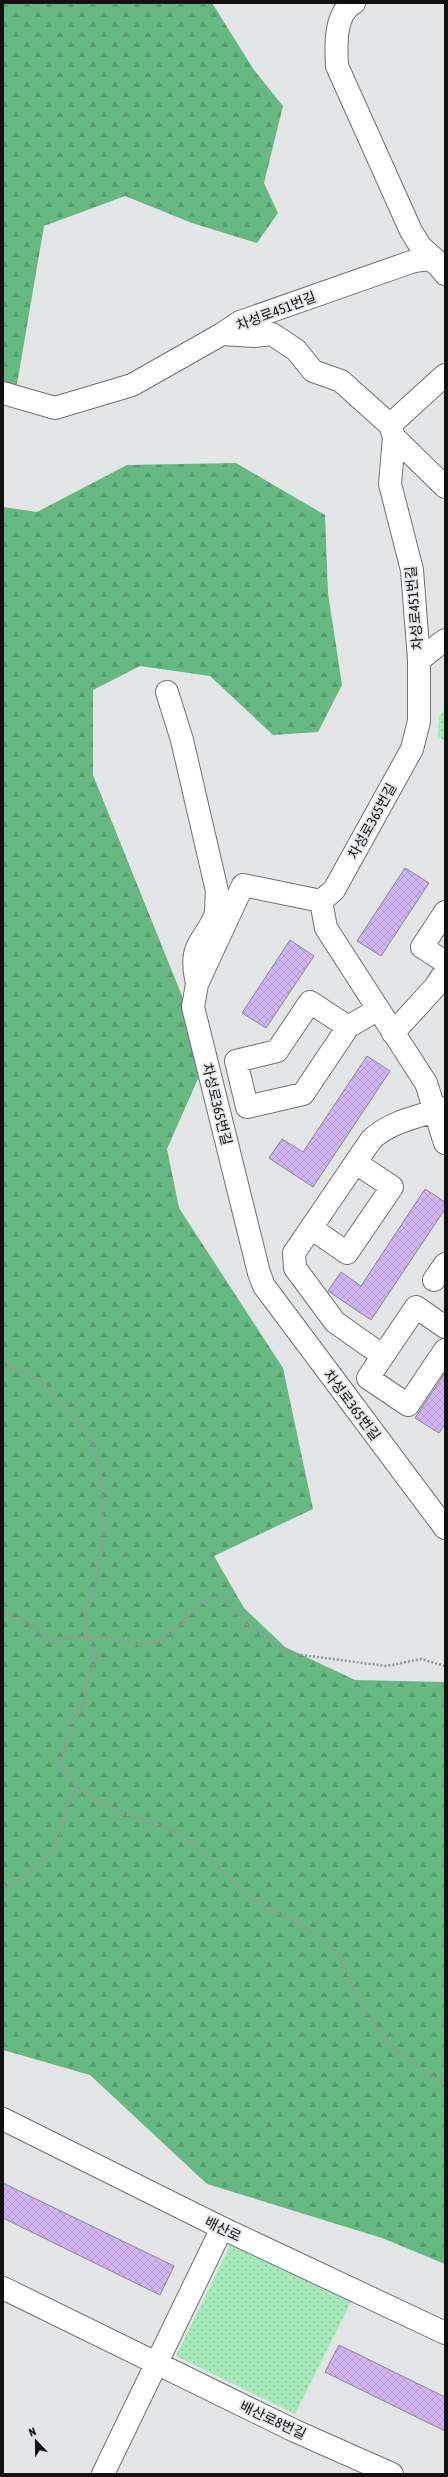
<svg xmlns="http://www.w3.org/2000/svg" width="448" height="2477" font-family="'Asap Condensed','Noto Sans KR',sans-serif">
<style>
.grass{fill:url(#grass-dots)}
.forest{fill:url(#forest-firs)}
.building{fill:url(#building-cross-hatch);stroke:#89888a}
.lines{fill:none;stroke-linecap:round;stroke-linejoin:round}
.minor-casing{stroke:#6f7172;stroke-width:24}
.path{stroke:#97989a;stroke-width:2.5;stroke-dasharray:2 2;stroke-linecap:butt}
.minor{stroke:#fff;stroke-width:22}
.labels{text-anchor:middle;stroke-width:3.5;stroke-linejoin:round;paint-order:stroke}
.street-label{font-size:14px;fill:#111112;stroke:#e3e5e7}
</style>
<defs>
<pattern id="grass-dots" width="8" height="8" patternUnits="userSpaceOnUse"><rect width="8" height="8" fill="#a5ebb9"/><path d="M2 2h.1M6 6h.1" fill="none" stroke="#8dc89e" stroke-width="1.8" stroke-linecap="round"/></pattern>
<pattern id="forest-firs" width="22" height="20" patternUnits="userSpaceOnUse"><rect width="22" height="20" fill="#65b981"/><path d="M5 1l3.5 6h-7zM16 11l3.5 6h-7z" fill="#579e6e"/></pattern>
<pattern id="building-cross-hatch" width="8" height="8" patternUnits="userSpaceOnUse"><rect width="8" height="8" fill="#d2b5f5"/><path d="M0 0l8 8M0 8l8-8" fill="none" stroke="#b39bd1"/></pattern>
</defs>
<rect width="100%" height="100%" fill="#e3e5e7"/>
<path class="grass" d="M445 709V741L438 736 439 717Z
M231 2244 351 2302 295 2414 176 2356Z"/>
<path class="forest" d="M3 3H212L254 70 283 106 264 183 278 213 257 243 192 223 125 196 44 226 17 384 3 391Z
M236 463 325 515 328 593 342 685 318 732 273 735 210 676 140 666 93 690V775L207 1058 167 1149 179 1208 283 1368 313 1509 214 1556 244 1608 285 1647 355 1680 445 1682V2264L382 2238 207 2184 90 2075 3 2050V507L37 512 127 465Z"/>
<path class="building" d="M405 868 429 883 381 956 357 941Z
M290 940 314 956 266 1028 242 1013Z
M367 1056 390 1071 313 1187 269 1158 282 1139 303 1152Z
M425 1189 445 1202V1209L371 1320 328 1291 341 1272 361 1286Z
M445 1373V1424L439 1433 415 1418Z
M3 2183 174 2266 160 2295 3 2218Z
M339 2345 445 2397V2431L325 2372Z"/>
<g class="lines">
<defs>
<path id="minor" d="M354 3C334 13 336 47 337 66L411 231 421 247 440 264
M222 334 254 336 272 334 296 350 313 371 341 381 390 425
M3 393 55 408 132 385 222 334 240 322 411 262C430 258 433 258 445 274
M394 437 445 487
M419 660 445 640
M167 692 182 740 217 891C216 898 217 909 215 916 204 943 189 943 196 979
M321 901 243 885 197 984 193 1007 259 1273 264 1286 445 1528
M321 901 334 890 412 749 419 721V660L412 570 390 484 394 437 390 425 445 375
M321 901 326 928 426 1083 445 1143
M445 912 422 947 445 962
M348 1027 310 1002 277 1051 236 1061 247 1107 303 1094 348 1027 377 1010
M393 1033 435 987 445 972
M311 1228 347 1253 392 1187 356 1163
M434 1280 445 1264
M445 1327 416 1307 368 1378 408 1405 445 1350
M383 1356 335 1322 295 1268 294 1253 371 1140C390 1121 421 1116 445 1108
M3 2119 222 2228 445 2333
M3 2288 295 2431 392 2474
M103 2474 222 2228"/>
</defs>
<use href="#minor" class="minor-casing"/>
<path class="path" d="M3 1364 41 1381 91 1438 99 1463 104 1489 102 1504 104 1535 96 1586 85 1610 87 1637 97 1654 87 1680 85 1702 72 1719 61 1763 71 1782 92 1798 127 1815 164 1827 196 1845 251 1900 298 1923 325 1941 338 1952 360 2003 394 2050 445 2084
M3 1613 32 1626 51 1640 87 1637 116 1638 137 1646 158 1641 180 1626 199 1604 220 1597 250 1628 293 1654 387 1666 421 1659 445 1666
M3 1886 9 1887 38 1866 55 1848 75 1786"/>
<use href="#minor" class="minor"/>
</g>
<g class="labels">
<g class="street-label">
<text transform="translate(276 311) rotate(-21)" y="5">차성로451번길</text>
<text transform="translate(414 608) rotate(-95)" y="5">차성로451번길</text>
<text transform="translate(372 821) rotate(-61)" y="5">차성로365번길</text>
<text transform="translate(217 1104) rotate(76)" y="5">차성로365번길</text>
<text transform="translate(352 1405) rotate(53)" y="5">차성로365번길</text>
<text transform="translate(223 2229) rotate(26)" y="5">배산로</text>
<text transform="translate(273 2420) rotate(25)" y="5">배산로8번길</text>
</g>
</g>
<rect width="448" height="2477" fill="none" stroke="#111112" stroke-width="8"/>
<g transform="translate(36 2441) rotate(338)" stroke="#e3e5e7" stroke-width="3" paint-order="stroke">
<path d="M0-3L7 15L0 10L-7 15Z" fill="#111112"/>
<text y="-6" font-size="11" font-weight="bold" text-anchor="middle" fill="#111112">N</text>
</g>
</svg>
